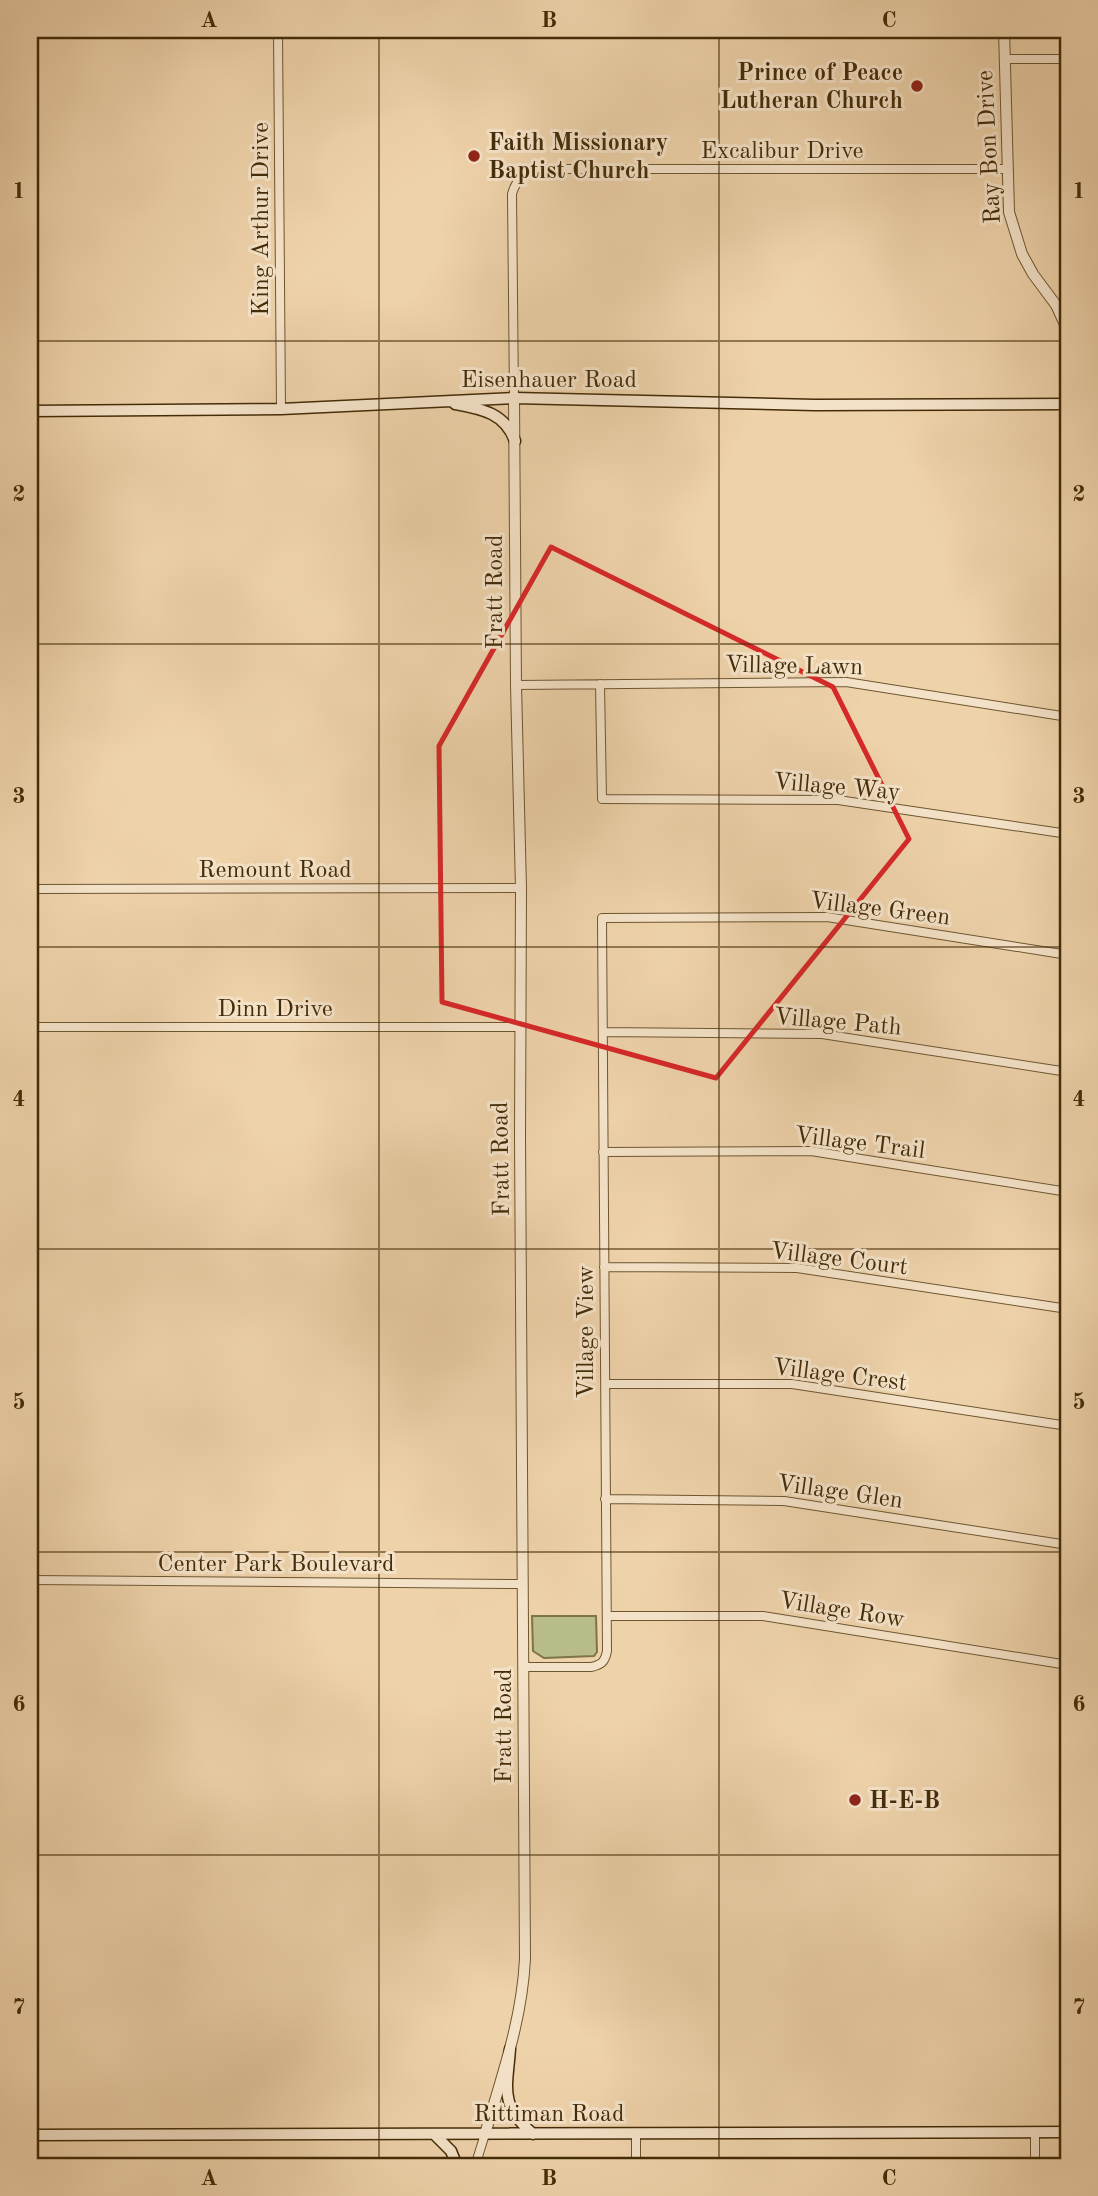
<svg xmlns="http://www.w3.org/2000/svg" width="1098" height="2196" font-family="'Old Standard TT',serif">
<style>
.green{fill:#b8bc89;stroke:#7e7448;stroke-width:2}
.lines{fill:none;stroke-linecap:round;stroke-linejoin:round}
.stream{stroke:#797e6e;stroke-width:2.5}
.minor-casing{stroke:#6e5630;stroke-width:10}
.tertiary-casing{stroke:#6e5630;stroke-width:12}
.secondary-casing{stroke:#442c08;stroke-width:13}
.minor{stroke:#f4e2c8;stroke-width:8}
.tertiary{stroke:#f4e2c8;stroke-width:10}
.secondary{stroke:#f4e2c8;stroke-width:10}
.marked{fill:none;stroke:#d62828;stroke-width:5;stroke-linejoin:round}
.grid{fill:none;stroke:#442c08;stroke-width:2;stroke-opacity:0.55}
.poi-dot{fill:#8f2418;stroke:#f4e2c8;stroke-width:2.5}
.labels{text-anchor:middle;stroke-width:6;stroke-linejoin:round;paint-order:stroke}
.poi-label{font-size:24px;font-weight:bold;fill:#442c08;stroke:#f4e2c8;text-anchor:start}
.street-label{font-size:24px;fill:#442c08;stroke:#f4e2c8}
.neatline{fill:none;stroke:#442c08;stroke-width:2.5}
.grid-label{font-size:23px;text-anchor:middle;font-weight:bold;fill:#442c08}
</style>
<rect width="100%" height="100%" fill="#eed2aa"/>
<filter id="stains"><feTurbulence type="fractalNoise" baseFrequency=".00286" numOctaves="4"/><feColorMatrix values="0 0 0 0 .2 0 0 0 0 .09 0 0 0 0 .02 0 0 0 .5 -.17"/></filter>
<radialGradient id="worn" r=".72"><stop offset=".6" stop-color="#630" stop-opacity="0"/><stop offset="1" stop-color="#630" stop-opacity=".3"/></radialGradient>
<path class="green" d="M532 1616H596L597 1652 594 1656 544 1658 533 1651Z"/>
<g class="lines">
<path class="stream" d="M220 2164V2166"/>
<defs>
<path id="minor" d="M278 30 281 409
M1004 59H1068
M514 398 512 194C516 179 525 173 539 169H1007
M600 684 602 799 838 800 1068 834
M516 685 846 682 1068 717
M30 889 521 888
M30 1027H520
M603 1032 822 1034 1068 1072
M603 1152 811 1151 1068 1192
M604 1267 797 1268 1068 1309
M605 1384H792L1068 1426
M605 1499 784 1501 1068 1545
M30 1580 522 1584
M607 1616H763L1068 1665
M523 1667H591C601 1665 605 1662 607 1651L602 918 827 917 1068 955
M1035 2132V2166
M475 2166 485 2134
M636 2166V2134"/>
<path id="tertiary" d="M1004 30 1009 212 1022 254 1033 274 1056 305 1068 331
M485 2134C502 2076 522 2020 525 1959L520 1137 521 888 516 685 514 398"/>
<path id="secondary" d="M455 404C482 409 505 413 515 441
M30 411 281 409 514 398 815 405 1068 404
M510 2049C507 2090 499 2104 533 2134
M434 2134 451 2151 457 2166
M30 2135 1068 2132"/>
</defs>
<use href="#minor" class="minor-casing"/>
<use href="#tertiary" class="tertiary-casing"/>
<use href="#secondary" class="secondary-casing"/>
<use href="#minor" class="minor"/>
<use href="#tertiary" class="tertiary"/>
<use href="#secondary" class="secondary"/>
</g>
<path class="marked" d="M551 547 833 687 909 839 716 1078 442 1002 439 746Z"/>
<path class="grid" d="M379 30V2166M719 30V2166M30 341H1068M30 644H1068M30 947H1068M30 1249H1068M30 1552H1068M30 1855H1068"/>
<g class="poi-dot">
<circle cx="917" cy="86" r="7"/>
<circle cx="474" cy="156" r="7"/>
<circle cx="855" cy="1800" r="7"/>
</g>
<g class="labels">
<g class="poi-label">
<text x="903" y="80" text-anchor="end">Prince of Peace<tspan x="903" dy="28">Lutheran Church</tspan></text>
<text x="488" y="150">Faith Missionary<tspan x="488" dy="28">Baptist Church</tspan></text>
<text x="869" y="1808">H-E-B</text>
</g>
<g class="street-label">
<text transform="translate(988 147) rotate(-93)" y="8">Ray Bon Drive</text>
<text x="782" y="158">Excalibur Drive</text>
<text transform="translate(260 219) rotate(-90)" y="8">King Arthur Drive</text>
<text x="549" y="387">Eisenhauer Road</text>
<text transform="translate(494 592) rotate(-90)" y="8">Fratt Road</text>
<text transform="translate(794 665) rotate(1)" y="8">Village Lawn</text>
<text transform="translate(837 786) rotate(5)" y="8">Village Way</text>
<text x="275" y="877">Remount Road</text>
<text transform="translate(880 908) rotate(7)" y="8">Village Green</text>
<text x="275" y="1016">Dinn Drive</text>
<text transform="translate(838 1021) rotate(5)" y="8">Village Path</text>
<text transform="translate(860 1142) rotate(7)" y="8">Village Trail</text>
<text transform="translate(500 1159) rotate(-91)" y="8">Fratt Road</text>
<text transform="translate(839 1258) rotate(7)" y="8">Village Court</text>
<text transform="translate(585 1332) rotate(-90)" y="8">Village View</text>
<text transform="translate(840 1374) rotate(7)" y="8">Village Crest</text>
<text transform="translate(840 1491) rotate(8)" y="8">Village Glen</text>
<text x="276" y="1571">Center Park Boulevard</text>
<text transform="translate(842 1609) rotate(9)" y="8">Village Row</text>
<text transform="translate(503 1726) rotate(-90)" y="8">Fratt Road</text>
<text x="549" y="2121">Rittiman Road</text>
</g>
</g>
<rect width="1098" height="2196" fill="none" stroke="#eed2aa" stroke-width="77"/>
<rect x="38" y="38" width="1022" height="2120" class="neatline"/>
<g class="grid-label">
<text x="209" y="27">A</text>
<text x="549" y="27">B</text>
<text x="889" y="27">C</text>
<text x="19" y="198">1</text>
<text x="1079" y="198">1</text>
<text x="19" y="501">2</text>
<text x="1079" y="501">2</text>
<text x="19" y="803">3</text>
<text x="1079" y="803">3</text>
<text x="19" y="1106">4</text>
<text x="1079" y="1106">4</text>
<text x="19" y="1409">5</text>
<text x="1079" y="1409">5</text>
<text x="19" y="1711">6</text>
<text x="1079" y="1711">6</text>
<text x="19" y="2014">7</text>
<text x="1079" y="2014">7</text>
<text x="209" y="2185">A</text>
<text x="549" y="2185">B</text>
<text x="889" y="2185">C</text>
</g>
<rect width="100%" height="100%" filter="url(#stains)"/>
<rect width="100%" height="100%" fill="url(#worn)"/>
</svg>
